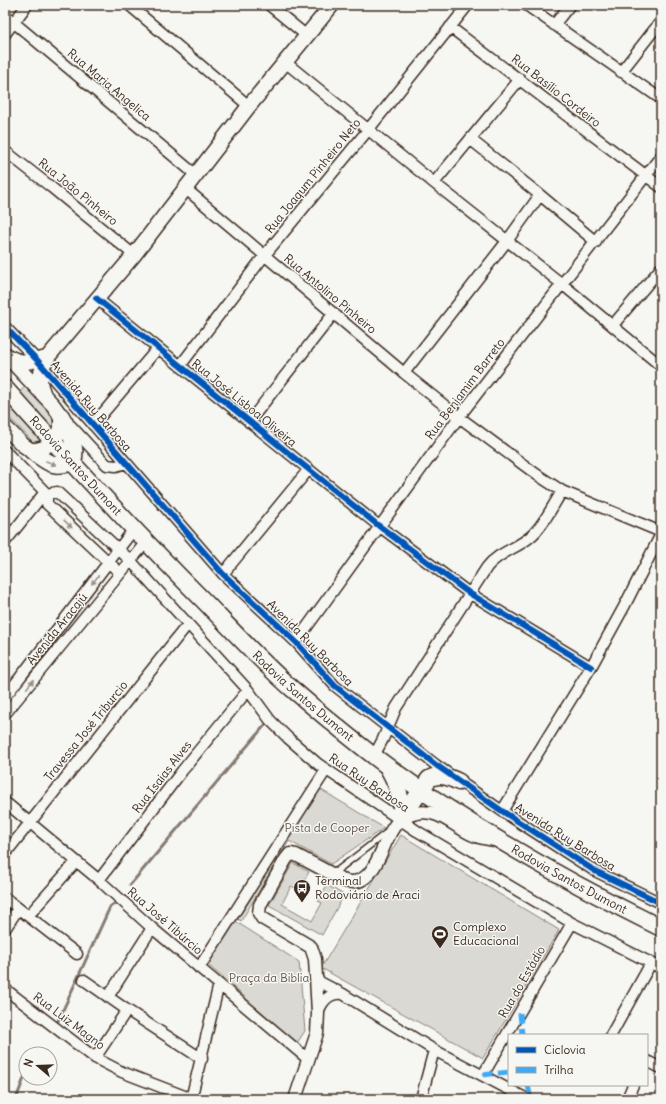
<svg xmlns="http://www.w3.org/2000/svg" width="666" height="1104" font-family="Delius,sans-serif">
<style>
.park{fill:#dad9d3;stroke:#8a8278}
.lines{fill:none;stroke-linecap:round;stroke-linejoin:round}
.stream{stroke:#857a71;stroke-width:3}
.service-casing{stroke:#3b2a1e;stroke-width:8}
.minor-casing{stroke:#3b2a1e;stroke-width:13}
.tertiary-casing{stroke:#3b2a1e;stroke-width:15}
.secondary-casing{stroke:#3b2a1e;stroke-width:17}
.trunk-casing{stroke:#3b2a1e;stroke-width:19}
.service{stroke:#f6f6f2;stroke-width:5}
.minor{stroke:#f6f6f2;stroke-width:10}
.tertiary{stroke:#f6f6f2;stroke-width:12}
.secondary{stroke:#f6f6f2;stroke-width:14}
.trunk{stroke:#f6f6f2;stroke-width:16}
.quiet{stroke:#3fa9f5;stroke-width:5;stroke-dasharray:10 5;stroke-linecap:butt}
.cycleway-casing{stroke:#f6f6f2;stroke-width:8}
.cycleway{stroke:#0057b8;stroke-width:6}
.oneway{fill:#989088}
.labels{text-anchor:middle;stroke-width:3;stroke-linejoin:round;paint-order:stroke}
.street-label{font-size:12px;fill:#3b2a1e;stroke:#f6f6f2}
.park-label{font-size:12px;fill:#63564b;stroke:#f6f6f2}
.poi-label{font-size:12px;fill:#3b2a1e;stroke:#f6f6f2;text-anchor:start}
</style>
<rect width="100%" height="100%" fill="#f6f6f2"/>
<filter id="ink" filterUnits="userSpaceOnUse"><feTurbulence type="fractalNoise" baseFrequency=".025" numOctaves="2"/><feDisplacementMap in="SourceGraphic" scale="8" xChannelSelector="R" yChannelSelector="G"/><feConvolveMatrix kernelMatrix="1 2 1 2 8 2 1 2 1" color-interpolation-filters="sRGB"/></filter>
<g filter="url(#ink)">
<path class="park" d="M27 384 49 409 55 418 52 433 18 394Z
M11 403 46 440 34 443 5 413V410Z
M315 786 384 828 331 864 289 841 241 921 236 918Z
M401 835 559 930 483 1058 321 968Z
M293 863 309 872 299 890 291 886 282 904 312 921 322 903 318 901 327 885 344 895 322 935 269 905Z
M235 921 299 962 305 1031 297 1043 208 965Z"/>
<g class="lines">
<path class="stream" d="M130 885 265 725
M58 1021 110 907 115 903
M16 1099 26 1073"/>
<defs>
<path id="service" d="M334 873 386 833"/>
<path id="minor" d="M129 5 249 106
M269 5 307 36
M526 5 661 99
M5 15 196 175
M554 25 570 5
M450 27 661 187
M5 34 27 5
M285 62 434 183 562 284 661 366
M621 72 661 21
M470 139 540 195 596 242
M5 151 51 187 134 255
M434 183 520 79
M186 189 404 373 459 417 536 474 562 491 661 532
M96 298 379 526 469 593 591 667
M613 325 661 268
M5 327 37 360 223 574 296 642 335 686 436 765 502 811 595 871 661 903
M180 366 264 256 368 130 468 5
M404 373 507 241 540 195
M249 422 334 313
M93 425 158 348
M71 426 107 465 116 466 126 463
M5 451 47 494V504L120 573
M47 494 57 492 130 560 248 690 270 720 288 738 318 764 417 831 572 923 661 968
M5 542 45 492
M223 574 309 469
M296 642 459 417 661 156
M5 697 134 529
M5 714 146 542
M374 756 383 739 396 708 487 567C499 552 516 549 530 537 542 528 554 504 562 491
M5 802 99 880 152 928 309 1060
M502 811 591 667 625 605 661 534
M5 854 188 624
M99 880 182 771 248 690
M5 898 77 954
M28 916 76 862
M5 929 18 909
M199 968 326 770
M84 980 127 1010 202 1059
M316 980 343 994 434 1050 527 1099
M5 989 95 1058 122 1072 187 1097 191 1096 193 1091 219 984
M108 997 152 928
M318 1013C322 1001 329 992 343 994
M611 1035 651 963
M95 1058 127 1010
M647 1061 661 1068
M483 1075 572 923
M421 1099 434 1050
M627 1099 633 1085"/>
<path id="tertiary" d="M295 1099 317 1033 318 1013 315 959 311 947 262 918 259 913 260 905 286 859 290 854 296 855 345 881C379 890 381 834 400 820 404 817 413 814 417 813 440 808 456 829 476 836 481 838 488 839 494 840"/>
<path id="secondary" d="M5 354 53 405 61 416V429L57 437 44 448 32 451 23 445 5 427
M9 357C22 365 32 361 47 358
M44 395C37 381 40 371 47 358L134 255 249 106 332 5"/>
<g id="trunk">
<path id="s1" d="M5 388C70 461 136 533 205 602 235 633 264 665 297 693 326 718 356 743 387 766 473 829 566 881 661 928"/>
<path d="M61 416C69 430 78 446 73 462"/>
<path d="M32 451C48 462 52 469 73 462"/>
<path d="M388 768C399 788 402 797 401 819"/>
<path d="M401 819 429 779C439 773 449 777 459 782"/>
</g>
</defs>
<use href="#service" class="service-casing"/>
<use href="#minor" class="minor-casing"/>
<use href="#tertiary" class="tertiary-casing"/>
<use href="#secondary" class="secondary-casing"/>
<use href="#trunk" class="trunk-casing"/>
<use href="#service" class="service"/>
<use href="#minor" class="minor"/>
<use href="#tertiary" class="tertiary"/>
<use href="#secondary" class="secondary"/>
<use href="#trunk" class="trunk"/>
<path class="quiet" d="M520 1013 522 1035
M483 1075 509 1072
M528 1085 531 1099"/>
<defs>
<path id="cycleway" d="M96 298 379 526 469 593 591 667
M5 327 37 360 223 574 296 642 335 686 436 765 502 811 595 871 661 903"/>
</defs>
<use href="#cycleway" class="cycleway-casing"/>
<use href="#cycleway" class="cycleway"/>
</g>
<defs><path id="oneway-solid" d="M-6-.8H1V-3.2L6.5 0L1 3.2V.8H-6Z"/></defs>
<g class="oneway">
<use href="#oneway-solid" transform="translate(51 463) rotate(22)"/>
<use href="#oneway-solid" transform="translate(68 524) rotate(44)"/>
<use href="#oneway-solid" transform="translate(95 580) rotate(128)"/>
<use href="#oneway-solid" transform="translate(30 684) rotate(-51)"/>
</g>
</g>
<defs>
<symbol id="bus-pin" viewBox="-11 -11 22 30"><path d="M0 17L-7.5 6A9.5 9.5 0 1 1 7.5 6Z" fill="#3b2a1e" stroke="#f6f6f2"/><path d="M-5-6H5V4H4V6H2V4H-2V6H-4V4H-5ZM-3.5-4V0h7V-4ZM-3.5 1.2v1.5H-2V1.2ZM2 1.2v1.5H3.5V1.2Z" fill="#fff"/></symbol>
<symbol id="stadium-pin" viewBox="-11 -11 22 30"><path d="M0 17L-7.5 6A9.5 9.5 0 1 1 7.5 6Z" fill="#3b2a1e" stroke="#f6f6f2"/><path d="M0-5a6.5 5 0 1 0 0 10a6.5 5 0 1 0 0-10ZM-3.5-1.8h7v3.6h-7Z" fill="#fff"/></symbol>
</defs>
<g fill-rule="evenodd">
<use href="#bus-pin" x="292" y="878" width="20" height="27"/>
<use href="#stadium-pin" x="430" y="924" width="20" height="27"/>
</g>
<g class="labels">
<g class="street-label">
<text transform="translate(109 85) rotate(40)" y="4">Rua Maria Angelica</text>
<text transform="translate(556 91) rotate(38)" y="4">Rua Basílio Cordeiro</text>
<text transform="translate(313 176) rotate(-51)" y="4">Rua Joaqum Pinheiro Neto</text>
<text transform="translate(78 192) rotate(39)" y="4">Rua João Pinheiro</text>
<text transform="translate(330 294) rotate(40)" y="4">Rua Antolino Pinheiro</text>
<text transform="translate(465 389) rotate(-53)" y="4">Rua Benjamim Barreto</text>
<text transform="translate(244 403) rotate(39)" y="4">Rua José Lisboa Oliveira</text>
<text transform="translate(91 406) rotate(49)" y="4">Avenida Ruy Barbosa</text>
<text dy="4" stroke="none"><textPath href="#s1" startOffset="105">Rodovia Santos Dumont</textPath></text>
<text transform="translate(57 629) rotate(-51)" y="4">Avenida Aracajú</text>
<text transform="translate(310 643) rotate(45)" y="4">Avenida Ruy Barbosa</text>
<text dy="4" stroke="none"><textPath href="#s1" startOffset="429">Rodovia Santos Dumont</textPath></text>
<text transform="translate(86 731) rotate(-51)" y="4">Travessa José Triburcio</text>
<text transform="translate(162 777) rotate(-52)" y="4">Rua Isaias Alves</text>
<text transform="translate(369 783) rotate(34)" y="4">Rua Ruy Barbosa</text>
<text transform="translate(565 837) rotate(32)" y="4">Avenida Ruy Barbosa</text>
<text dy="4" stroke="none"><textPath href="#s1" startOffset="753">Rodovia Santos Dumont</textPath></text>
<text transform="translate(165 921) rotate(41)" y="4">Rua José Tibúrcio</text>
<text transform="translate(522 982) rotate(-60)" y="4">Rua do Estádio</text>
<text transform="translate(69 1021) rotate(37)" y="4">Rua Luiz Magno</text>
</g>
<g class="park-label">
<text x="327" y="832">Pista de Cooper</text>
<text x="269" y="982">Praça da Biblia</text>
</g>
<g class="poi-label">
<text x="315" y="885">Terminal<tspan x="315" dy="14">Rodoviário de Araci</tspan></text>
<text x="453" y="931">Complexo<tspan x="453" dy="14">Educacional</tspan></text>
</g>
</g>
<rect width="666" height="1104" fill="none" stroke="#f6f6f2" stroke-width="20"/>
<rect x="10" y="10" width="646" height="1084" fill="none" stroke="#3b2a1e" stroke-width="1.5" filter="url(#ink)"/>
<rect x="508" y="1034" width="140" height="52" fill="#f6f6f2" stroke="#aba49d"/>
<rect x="516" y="1047" width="20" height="6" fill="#0057b8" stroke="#aba49d"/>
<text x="544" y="1054" font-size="12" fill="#3b2a1e">Ciclovia</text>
<rect x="516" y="1067" width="20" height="6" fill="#3fa9f5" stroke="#aba49d"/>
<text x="544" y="1074" font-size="12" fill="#3b2a1e">Trilha</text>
<g transform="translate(38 1066) rotate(289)"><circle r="19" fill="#f6f6f2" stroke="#aba49d"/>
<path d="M0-3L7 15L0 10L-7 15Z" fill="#3b2a1e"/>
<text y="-6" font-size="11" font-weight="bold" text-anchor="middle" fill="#3b2a1e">N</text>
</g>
</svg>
